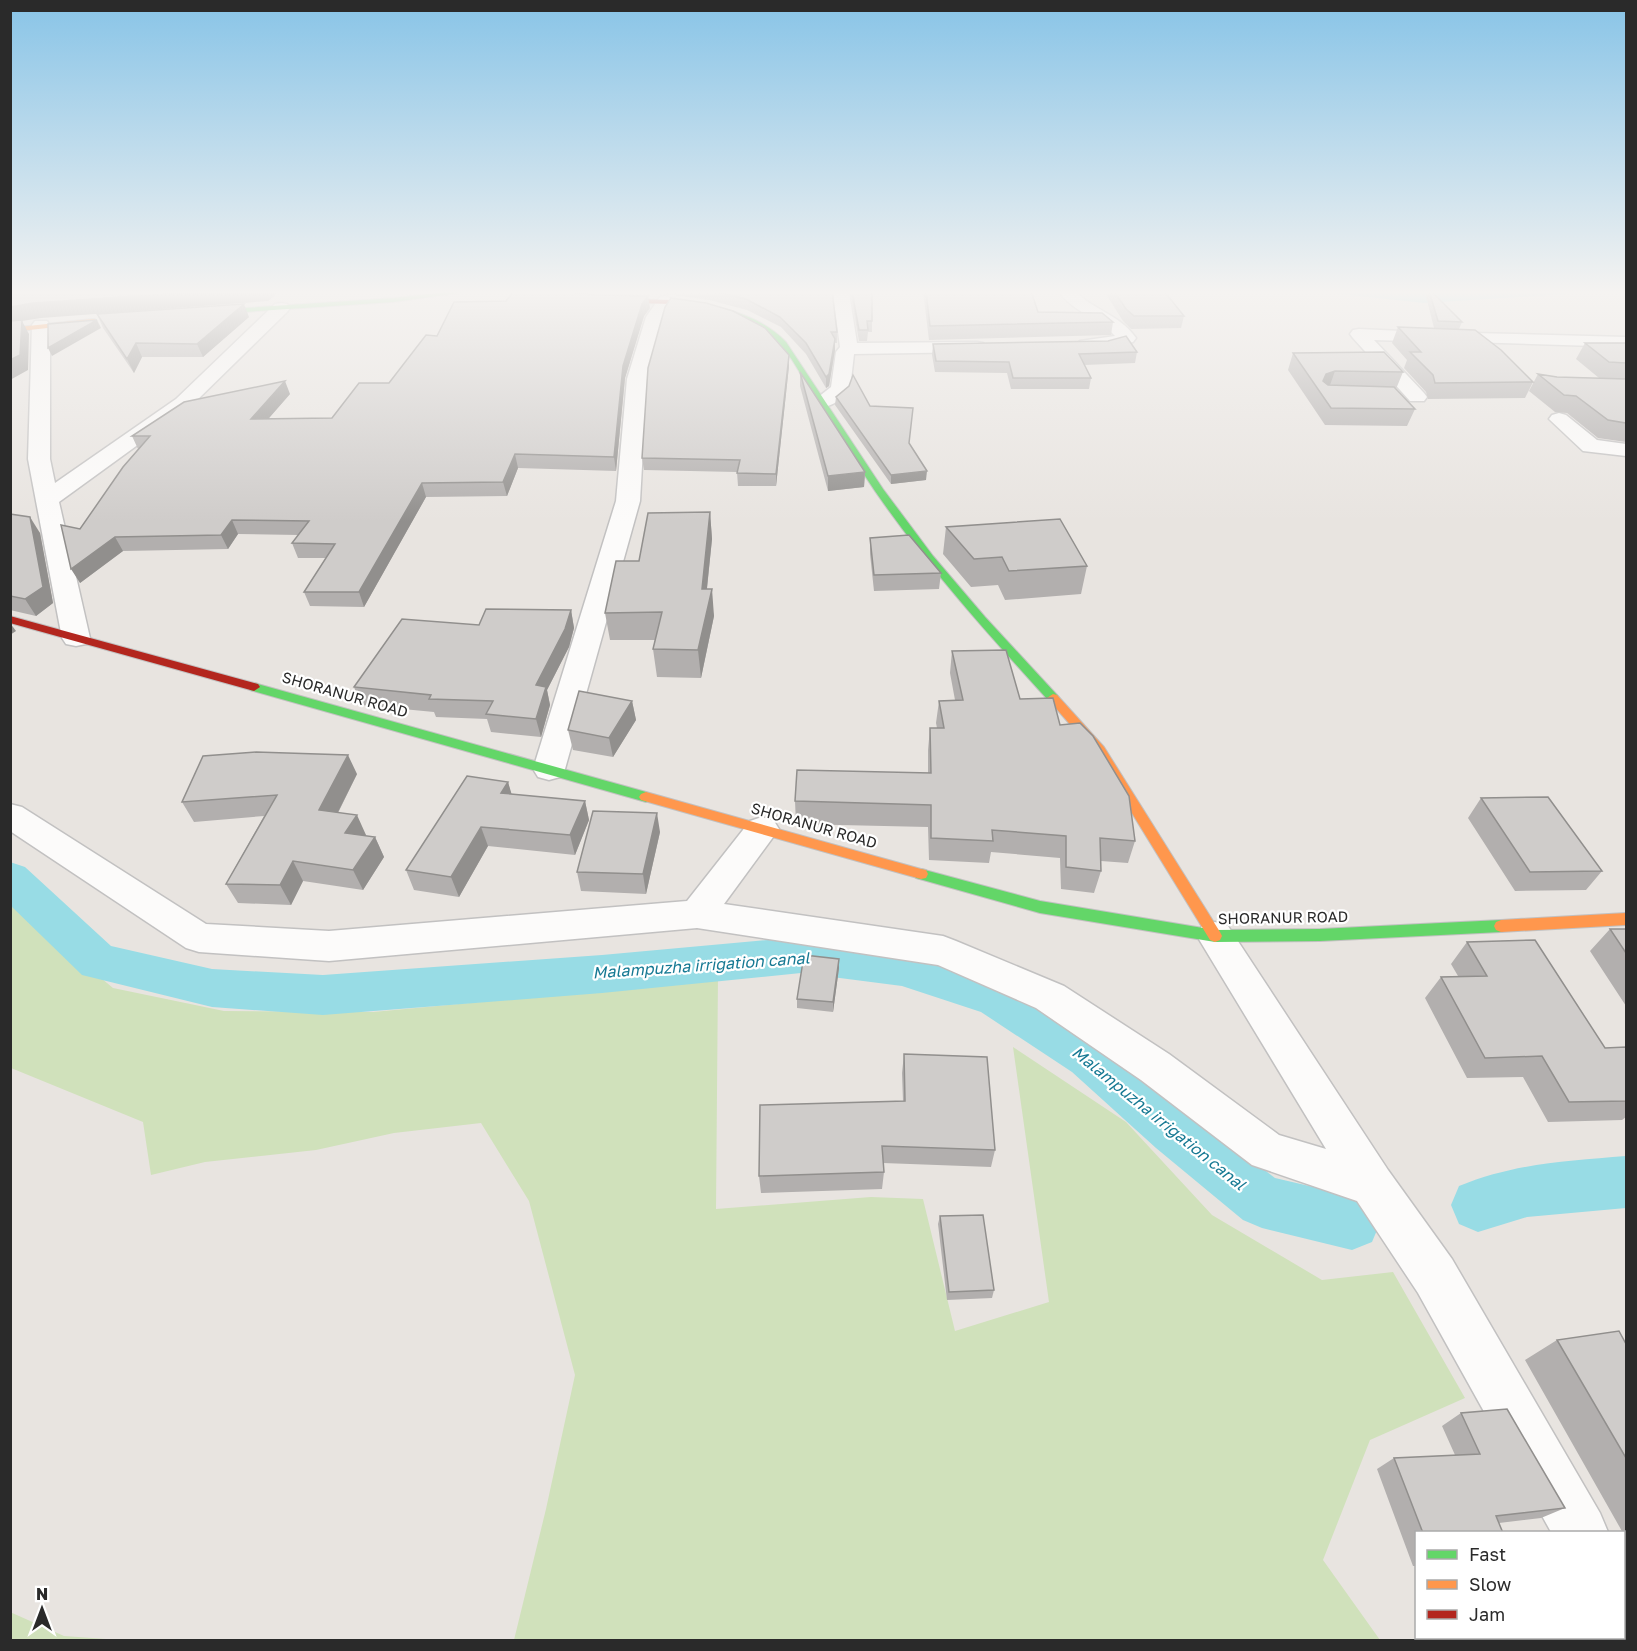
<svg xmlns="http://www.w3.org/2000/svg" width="1637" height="1651" font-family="'Golos Text',sans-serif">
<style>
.green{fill:#d0e1bb}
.water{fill:#98dce5}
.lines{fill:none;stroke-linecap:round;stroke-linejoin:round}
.canal{fill:#98dce5;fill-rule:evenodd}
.street-casing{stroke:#c2c1c1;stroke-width:3}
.fast-casing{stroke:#c2c1c1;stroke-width:2}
.slow-casing{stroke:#c2c1c1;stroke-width:2}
.jam-casing{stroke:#c2c1c1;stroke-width:2}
.street{fill:#fcfbfa;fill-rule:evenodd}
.fast{fill:#63d668;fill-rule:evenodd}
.slow{fill:#ff974d;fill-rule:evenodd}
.jam{fill:#b3261e;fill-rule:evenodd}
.wall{fill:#b2afae}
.shaded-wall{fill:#918f8d}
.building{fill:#cfccca;stroke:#918f8d;stroke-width:1.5}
.labels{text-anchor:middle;stroke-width:4.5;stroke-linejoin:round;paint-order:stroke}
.street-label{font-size:15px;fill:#2a2a2a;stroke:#fff}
.water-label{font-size:16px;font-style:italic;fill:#167993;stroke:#fff}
</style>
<rect width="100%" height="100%" fill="#e8e4e0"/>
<path class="green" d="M11 903 113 988 224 1011 373 1012 534 997 674 977 718 976 716 1209 871 1197 923 1199 955 1331 1049 1302 1013 1047 1126 1122 1212 1215 1322 1280 1393 1272 1465 1398 1370 1440 1323 1560 1380 1640H514L546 1509 575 1375 529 1201 481 1123 394 1133 316 1150 205 1162 151 1175 143 1122 11 1068Z
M10 1612 64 1636 120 1640H11Z"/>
<path class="water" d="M1312 291H1565L1566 294 1424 303Z"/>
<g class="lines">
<path class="canal" d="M10 862 25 867 111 946 212 969 323 975 602 955 801 937 902 948 1014 983 1106 1042 1192 1114 1275 1178 1352 1196 1372 1204 1380 1223 1372 1242 1352 1250 1262 1228 1243 1220 1156 1148 1072 1072 981 1012 902 986 801 973 602 993 323 1015 212 1007 82 975 10 905Z
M1626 1156V1208L1527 1217 1478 1232 1459 1224 1451 1205 1459 1186C1516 1163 1566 1161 1626 1156Z"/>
<defs>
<path id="street" d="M834 291H848L849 293 857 343 977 342 983 343 986 347 983 351 977 352 854 354 850 389C842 400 828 410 815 406L812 402 831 387 836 352 840 347 833 293Z
M1058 291H1075C1094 311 1118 313 1136 338L1133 342 1106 349H1080L1077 345 1080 341 1115 336C1098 317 1073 312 1058 291Z
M666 296 674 301 664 317 647 379 640 501 565 769 560 777 549 780 538 777 533 769 616 501 627 379 646 317 660 297Z
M281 303 287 304 290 308 287 312 190 407 59 502 90 638 86 644 76 646 66 644 62 638 28 459 32 325 35 321H47L50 325V459L55 483 176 399 275 304Z
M1359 329 1446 333 1449 337 1446 341 1440 342 1374 340 1424 393 1427 397 1424 401H1410L1353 338 1350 334 1353 330Z
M1474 333 1626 337V347L1468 342 1465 338 1468 334Z
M1559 413 1566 415 1597 440 1626 444V456L1583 451 1549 419 1552 415Z
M10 804 22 807 206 924 329 931 687 901 750 821 762 817 774 821 779 829 724 904 943 936 956 941 1064 986 1169 1054 1279 1135 1326 1149 1197 936 1202 926 1215 922 1228 926 1388 1170 1452 1259 1600 1513 1608 1532H1551L1418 1293 1357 1201 1252 1165 1141 1080 1036 1008 938 965 697 928 329 961 199 952 186 948 10 831Z
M1624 1576 1626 1578V1639L1623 1638Z"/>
<path id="fast" d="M456 291H473L393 302 200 315 196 313 200 311 393 298Z
M672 300C712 305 756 311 786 342L883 489 933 556 985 617 1057 695 1059 698 1057 701H1049C987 633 927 566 875 491 856 462 836 433 818 404 804 381 792 354 772 336 744 312 704 310 670 303Z
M254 683 646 792 653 797 646 802 250 690 248 687Z
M921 869 1040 901 1215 930 1320 929 1501 920 1506 922 1508 926 1506 930 1501 932 1320 941 1215 942 1040 913 916 878 914 874 916 870Z"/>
<path id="slow" d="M92 319H95V323L10 332V328Z
M1053 694 1057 695 1104 747 1220 932 1222 936 1220 940 1215 942 1210 940 1095 753 1047 698Z
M646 792 921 869 926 870 928 874 926 878 921 879 641 800 639 797 641 794Z
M1626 913V925L1501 932 1496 930 1494 926 1496 922 1501 920Z"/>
<path id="jam" d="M517 291H534L599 298 672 300 675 302 672 304 599 302Z
M10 616 258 684 260 687 254 691 10 623Z"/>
</defs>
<use href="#street" class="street-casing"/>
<use href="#fast" class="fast-casing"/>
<use href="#slow" class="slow-casing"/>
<use href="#jam" class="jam-casing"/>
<use href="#street" class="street"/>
<use href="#fast" class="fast"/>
<use href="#slow" class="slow"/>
<use href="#jam" class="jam"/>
</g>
<path class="wall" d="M578 291H833L832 292 837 332V343H835V350L829 386 826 388 806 354 781 327 747 310 709 300 666 294Z
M850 291H872V332H868L867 341H859Z
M923 291H1031L1038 312 1113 322 1111 335 929 340Z
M1104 291H1164L1184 316 1181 328 1131 329 1123 321Z
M1428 291H1431L1462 322 1459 329 1533 382 1525 398 1428 399 1426 392 1404 368 1407 360 1392 343 1398 327 1434 328 1426 296Z
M650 308 644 316 625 378 616 471 518 468 507 496 426 497 364 607 310 606 304 592 326 558H298L292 543 299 535 238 534 228 549 123 551 80 583V529L138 449 132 436 290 394 268 419 332 418 389 383 437 336Z
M97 314 249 317 203 357H142L134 373 103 328Z
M1585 343H1626V442L1598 438 1567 413 1555 412 1529 391 1538 374 1557 377 1599 378 1576 359Z
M933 344 1137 352 1135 363 1084 365 1091 378 1089 389H1011L1007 373 935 372 932 355Z
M1293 353 1403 372 1396 389 1415 409 1407 426 1325 425 1288 370Z
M789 366 776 486H738L737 472 644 470 642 458Z
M800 372 865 472 864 487 828 491 800 386Z
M836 397 870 406 909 444 926 480 891 484 835 405Z
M710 512 712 539 707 589 714 616 701 678 657 677 653 649 655 640H610L605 613 639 561Z
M10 514 40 533 53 603 36 616 10 610Z
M946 527 1087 566 1081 594 1005 600 998 585 971 587 943 554Z
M870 538 941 573 939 589 874 591 870 554Z
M571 610 574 628 569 647 547 690 550 705 541 737 491 732 487 719 436 717 434 712 361 705 354 687 479 625Z
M952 651 1020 699 1060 725 1135 841 1128 863 1101 861V871L1094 893 1061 889 1060 858 991 852 989 863 929 860 928 827 796 824 795 801 928 773V750L930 728H937L936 723 939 701 955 700 950 673Z
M632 701 636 720 613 757 573 750 568 730Z
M357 774 338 813 366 835 365 836 375 837 384 857 363 890 303 881 291 905 238 903 226 884 264 816 194 822 182 802Z
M508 782 511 794 585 801 589 820 575 855 488 846 459 897 414 890 406 870Z
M1481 798 1602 871 1586 890 1515 891 1468 818Z
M660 832 646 894 581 891 577 872Z
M1610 929H1626V1006L1590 951Z
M1467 942 1605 1048 1626 1047V1117L1622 1120 1548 1122 1523 1077 1467 1078 1425 998 1441 977 1458 976 1451 964Z
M839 968 833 1012 797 1008V999Z
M904 1054 995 1150 991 1167 883 1163 884 1172 882 1189 761 1193 759 1176 903 1101 902 1073Z
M940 1216 994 1290 992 1298 947 1300 938 1224Z
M1557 1340 1626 1344V1539L1623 1533 1525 1360Z
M1461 1413 1565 1508 1541 1518 1499 1523 1503 1533H1416V1566H1413L1377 1469 1394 1458 1455 1455 1442 1426Z"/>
<path class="shaded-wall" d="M211 291H280L268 301 41 318 22 321 29 334 28 370 10 380V307L33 303Z
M648 296 650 308 644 316 625 378 616 471 614 457 623 366 642 304Z
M244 304 249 317 203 357 197 344Z
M97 320 101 328 52 356 48 348Z
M835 339V350L829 386 826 388V377Z
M136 343 142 357 134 373 127 359Z
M789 355V366L776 486V474Z
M1335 371 1329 388 1323 381 1326 374Z
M285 381 290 394 256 433 251 419Z
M515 454 518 468 507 496 503 482Z
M927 471 926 480 891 484V475Z
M865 472 864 487 828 491V476Z
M422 483 426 497 364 607 359 592Z
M710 512 712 539 704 616 702 589Z
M30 517 40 533 53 603 36 616 25 599Z
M232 520 238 534 228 549 221 535Z
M115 537 123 551 80 583 71 569Z
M712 589 714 616 701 678 698 650Z
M571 610 574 628 569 647 547 690 550 705 541 737 536 719V685Z
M10 623 16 631 10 635Z
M632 701 636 720 613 757 609 738Z
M348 755 357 774 329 830 319 810Z
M508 782 514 802 501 793Z
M585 801 589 820 575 855 570 835Z
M657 813 660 832 646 894 643 874Z
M357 815 366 835 354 852 345 833Z
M481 827 488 846 459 897 451 877Z
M375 837 384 857 363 890 353 870Z
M293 861 303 881 291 905 280 885Z
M839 959V968L833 1012V1002Z"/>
<path class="building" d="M10 291H211L33 303 10 307Z
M514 291H554L597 295 648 296 642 304 623 366 614 457 515 454 503 482 422 483 359 592H304L335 544 292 543 309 521 232 520 221 535 115 537 71 569 61 525 80 529 123 467 150 436H132L184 402 285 381 251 419 332 418 359 383H389L426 335 437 336 454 302 506 301Z
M713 291H832L837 332H831L835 339 829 374 826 377 806 343 780 317 746 299Z
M852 291H872V321H867L868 330H859Z
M926 291H1031L1038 312 1102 313 1113 322 930 326Z
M1114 291H1164L1184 316H1134L1126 309Z
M1429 291H1431L1462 322 1438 321Z
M671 298 706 303 733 311 765 328 789 355 776 474 737 473 740 460 642 458 648 368 665 307Z
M244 304 197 344 136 343 127 359 97 314Z
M22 320 20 355 10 360V321Z
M97 320 48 348V324Z
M1398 327 1475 330 1501 350 1533 382 1435 383 1433 375 1410 352H1421Z
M1126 336 1137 352 1079 354 1091 378H1013L1009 362 936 361 933 344 1108 341Z
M1585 343H1626V363L1609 362Z
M1384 352 1403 372 1335 371 1326 374 1323 381 1328 385 1394 387 1415 409 1331 408 1293 353Z
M800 372 865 472 828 476Z
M1538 374 1557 377 1626 379V423L1608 420 1576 396 1564 395Z
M853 375 870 406 913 408 909 443 927 471 891 475 836 397 849 386Z
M710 512 702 589H712L698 650 653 649 662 612 605 613 616 561H639L648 513Z
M10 514 30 517 43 587 25 599 10 596Z
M1060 519 1087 566 1009 571 1002 557 974 559 946 527Z
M909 535 941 573 874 575 870 538Z
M486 609 571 610 565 629 536 685 546 687 536 719 486 714 493 701 429 699 431 695 354 687 402 619 479 625Z
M1006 650 1020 699 1053 698 1060 725 1080 723 1093 736 1129 796 1135 841 1100 838 1101 871 1066 867V836L992 830 993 841 931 838V805L795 801 797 770 931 773 930 728H944L939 701 963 700 952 651Z
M579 691 632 701 609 738 568 730Z
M256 752 348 755 319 810 357 815 345 833 375 837 353 870 293 861 280 885 226 884 277 795 182 802 203 756Z
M467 776 508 782 501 793 585 801 570 835 481 827 451 877 406 870Z
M1548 797 1602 871 1530 872 1481 798Z
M593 811 657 813 643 874 577 872Z
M1610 929H1626V953Z
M1535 940 1605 1048 1626 1047V1101L1569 1102 1542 1056 1485 1058 1441 977 1487 976 1467 942Z
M804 955 839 959 833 1002 797 999Z
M904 1054 987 1057 995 1150 882 1146 884 1172 759 1176 760 1105 905 1101Z
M983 1215 994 1290 949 1292 940 1216Z
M1619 1331 1626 1344V1458L1557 1340Z
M1507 1409 1565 1508 1496 1516 1503 1533H1423L1394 1458 1480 1454 1461 1413Z"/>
<linearGradient id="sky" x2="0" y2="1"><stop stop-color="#88c4e7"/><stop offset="0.56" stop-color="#f5f3f1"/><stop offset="1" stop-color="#f5f3f1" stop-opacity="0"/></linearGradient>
<rect width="1637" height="522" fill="url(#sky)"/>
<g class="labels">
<g class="street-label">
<text transform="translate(345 695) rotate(16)" y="5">SHORANUR ROAD</text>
<text transform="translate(814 826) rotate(16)" y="5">SHORANUR ROAD</text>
<text transform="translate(1283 918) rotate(-1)" y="5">SHORANUR ROAD</text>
</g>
<g class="water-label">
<text transform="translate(701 965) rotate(-4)" y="6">Malampuzha irrigation canal</text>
<text transform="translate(1159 1118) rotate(39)" y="6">Malampuzha irrigation canal</text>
</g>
</g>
<rect width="1637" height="1651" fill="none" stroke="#2a2a2a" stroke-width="24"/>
<rect x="1415" y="1531" width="210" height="108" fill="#ffffff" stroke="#aaaaaa" stroke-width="1.5"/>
<rect x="1427" y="1550" width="30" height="9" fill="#63d668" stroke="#aaaaaa" stroke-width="1.5"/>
<text x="1469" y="1561" font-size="18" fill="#2a2a2a">Fast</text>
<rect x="1427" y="1580" width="30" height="9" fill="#ff974d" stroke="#aaaaaa" stroke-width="1.5"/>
<text x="1469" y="1591" font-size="18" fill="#2a2a2a">Slow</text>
<rect x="1427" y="1610" width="30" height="9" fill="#b3261e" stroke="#aaaaaa" stroke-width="1.5"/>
<text x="1469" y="1621" font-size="18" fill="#2a2a2a">Jam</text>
<g transform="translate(42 1609)" stroke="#ffffff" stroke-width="4.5" paint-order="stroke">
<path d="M0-4.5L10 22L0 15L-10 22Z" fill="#2a2a2a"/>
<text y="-9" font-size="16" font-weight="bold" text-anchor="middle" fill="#2a2a2a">N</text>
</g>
</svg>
